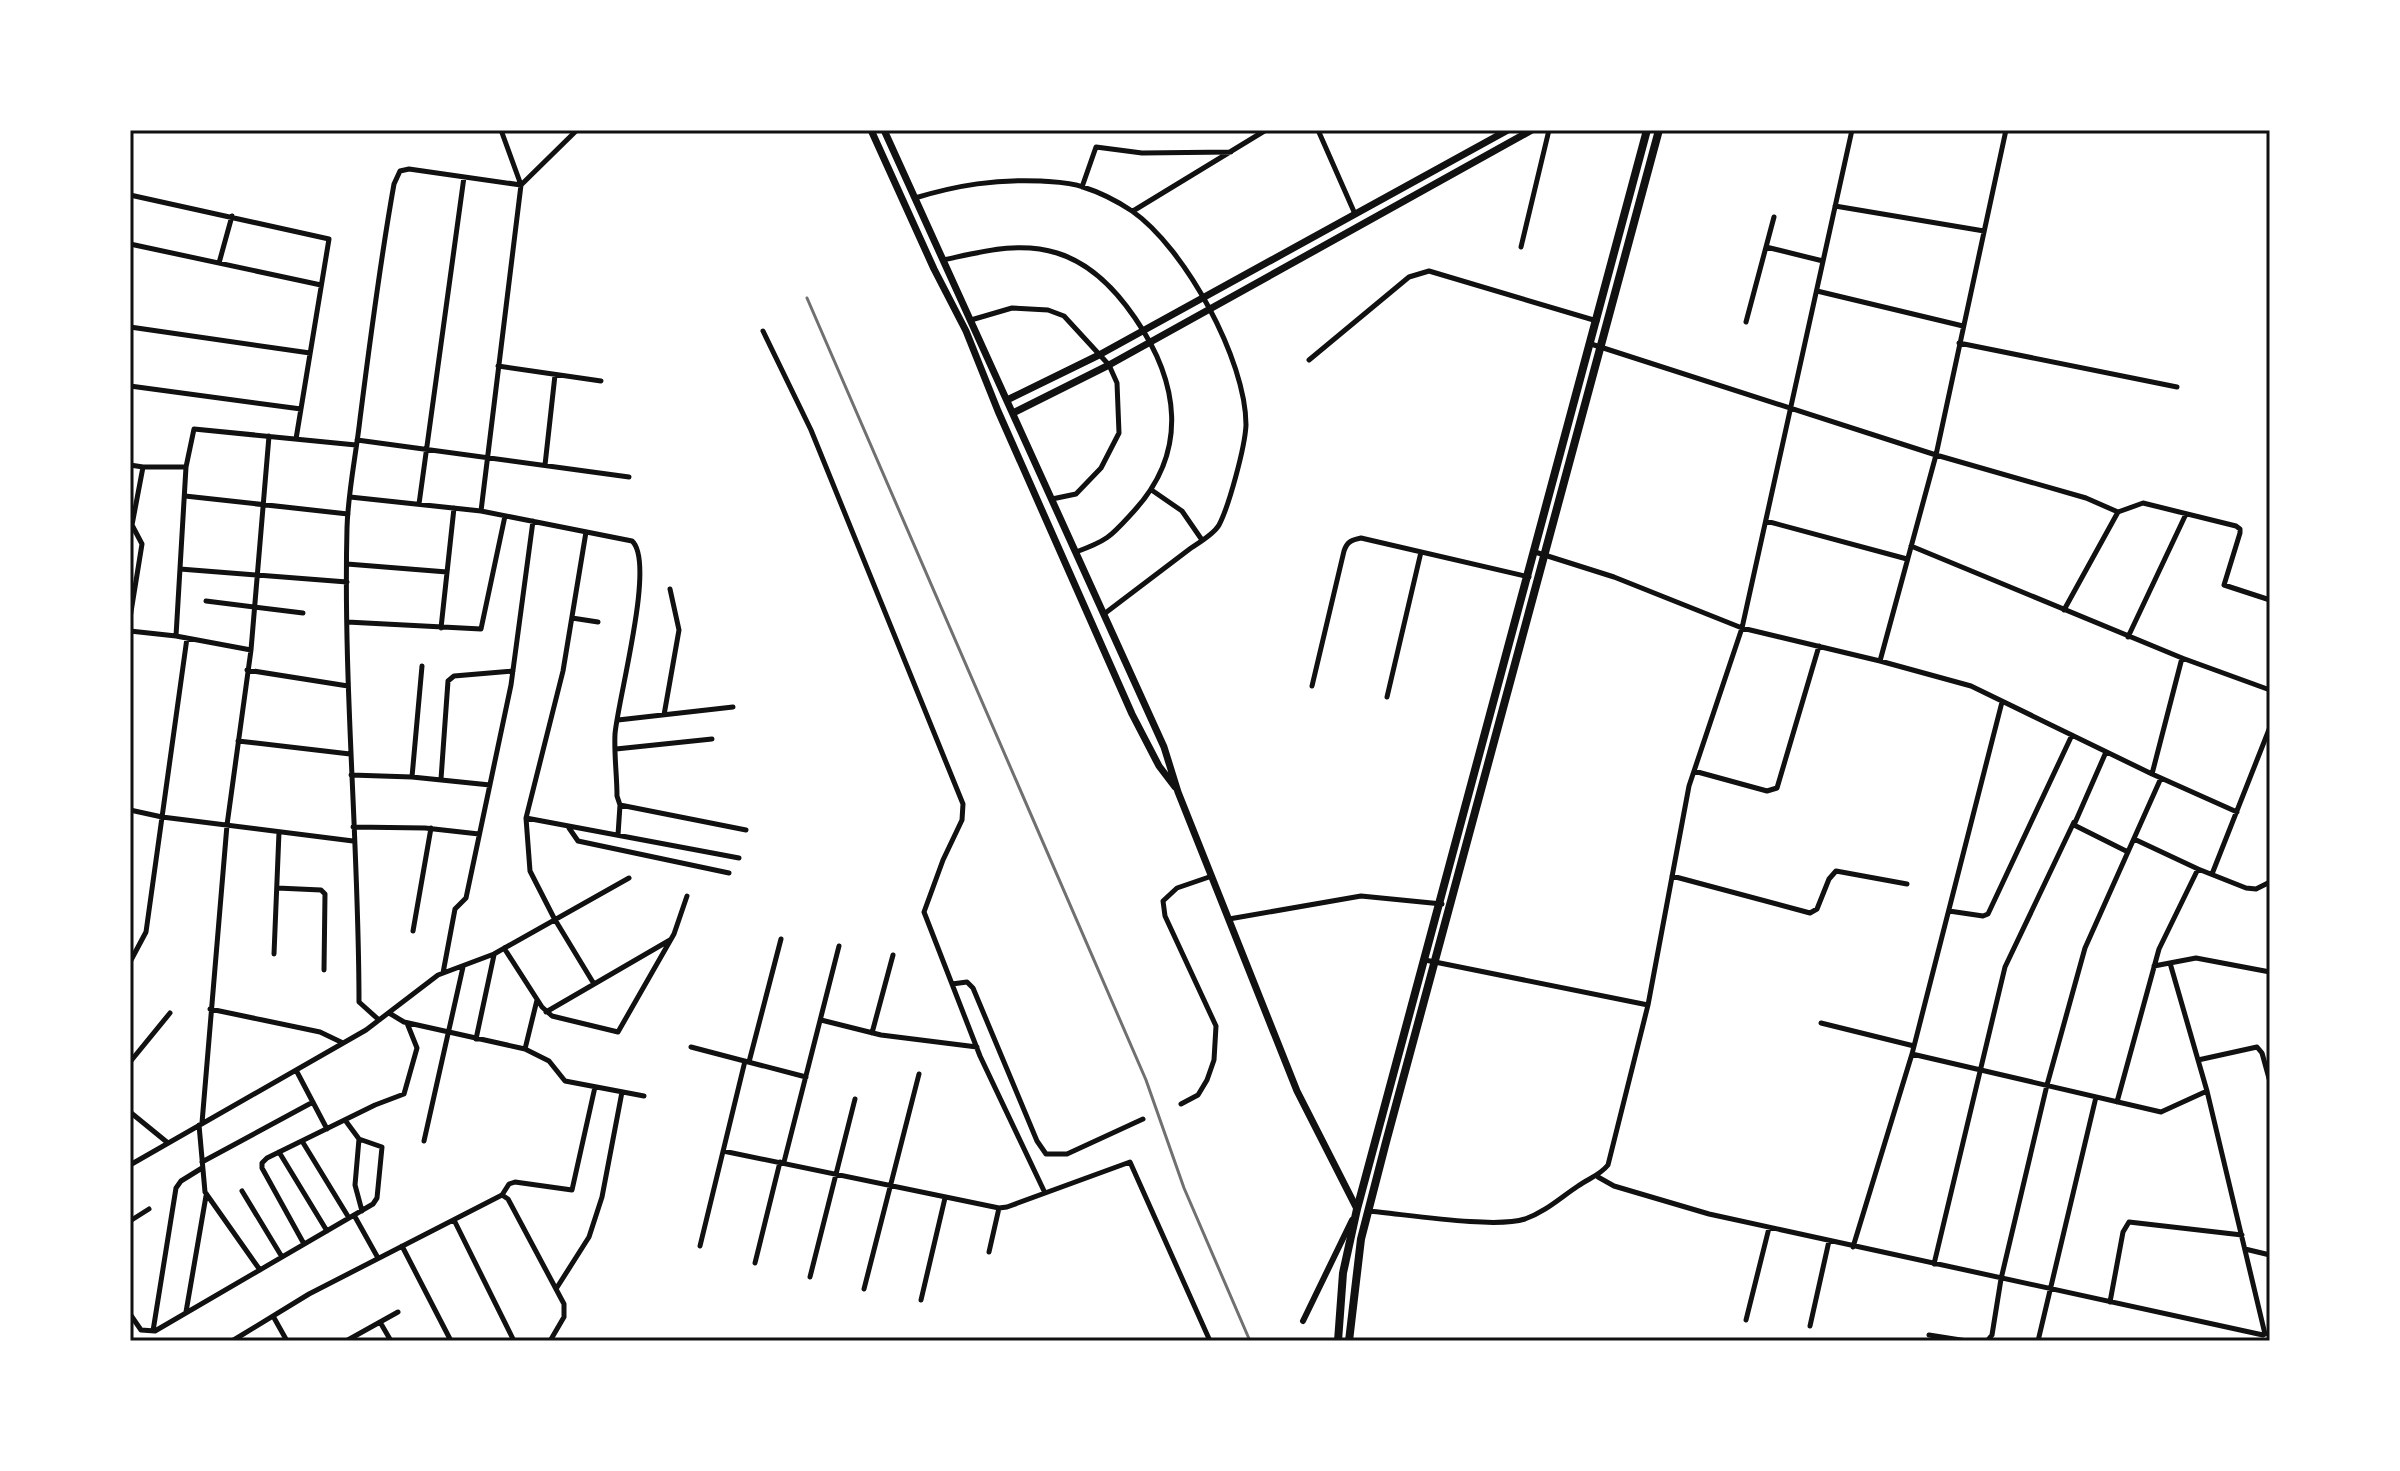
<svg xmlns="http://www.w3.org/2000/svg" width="2400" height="1471" font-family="Arial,sans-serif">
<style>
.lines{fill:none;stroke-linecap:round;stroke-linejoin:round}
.minor{stroke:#111;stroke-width:5}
.tertiary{stroke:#111;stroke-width:6}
.secondary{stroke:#111;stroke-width:7}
.primary{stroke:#111;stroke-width:8}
.rail{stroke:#707070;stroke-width:3}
.neatline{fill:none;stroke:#111;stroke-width:3}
</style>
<rect width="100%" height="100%" fill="#fff"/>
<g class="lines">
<path class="minor" d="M1318 130 1355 214
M1082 187 1096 147 1142 153 1231 152
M130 195 329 239 296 439
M915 198C958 185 996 179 1041 181 1054 182 1070 182 1083 187 1099 192 1117 201 1132 211 1185 248 1246 360 1246 425 1245 447 1229 506 1219 525 1214 534 1200 542 1191 548 1162 570 1133 592 1104 614
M1835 206 1984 231
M1133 211 1266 130
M130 244 321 285
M1521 247 1549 130
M1766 247 1823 261
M943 260C981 252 1019 241 1057 253 1090 263 1116 290 1135 318 1179 382 1189 451 1134 511 1111 536 1109 540 1076 552
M219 263 232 216
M1817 291 1963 326
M971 320 1012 308 1048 310 1064 316 1109 365 1117 383 1119 433 1101 468 1076 494 1052 499
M1746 322 1774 217
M130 327 310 353
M763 331 811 430 963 804 962 820 943 860 924 912 980 1056 1045 1193
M1959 343 2177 387
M1591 344 1936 455 2086 498 2118 512 2143 503 2236 526 2240 529V533L2224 585 2270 600
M1309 360 1409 277 1429 271 1597 321
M498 366 601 381
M130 386 301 409
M357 440 629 477
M130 465 143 467 132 525 142 544 130 618
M545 465 555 375
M143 467H186L194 429 356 445
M1153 491 1182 511 1202 540
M185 496 348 514
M350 497 481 511 632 541C656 562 618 698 615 734 614 755 617 776 617 796L620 805 618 835
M419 504 464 177
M481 511 521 185 577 130
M1766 521 1907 559
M586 532 563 671 526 818 530 871 554 918 594 984
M1911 546 2182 658 2270 690
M1535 552 1614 577 1742 628 1880 661 1936 455 2006 130
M347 564 447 572
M180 569 347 582
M206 601 303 613
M2064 610 2118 512
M572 618 598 622
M347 622 481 629 505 516
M441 628 454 508
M130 631 176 636 251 650
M176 636 186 467
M2128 637 2186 514
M1880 661 1971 686 2152 774 2237 812
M247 670 348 686
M1312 686 1344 551C1347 542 1351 540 1361 538L1529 577
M1387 697 1421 552
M2002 702 1912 1054 2161 1112 2207 1091 2170 963
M664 715 679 630 670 589
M618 720 733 707
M238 741 350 754
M616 749 712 739
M2106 752 2074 825 2128 852
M1694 771 1767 791 1777 788 1819 646
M2152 774 2182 658
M351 775 412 777 490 785
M412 777 422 666
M441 779 448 681 454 676 513 671
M620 805 746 830
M130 810 162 817 353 841
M526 818 739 858
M353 827 425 828 479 834
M569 828 578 841 729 873
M2134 839 2198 869 2246 888 2256 889 2270 882
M2212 874 2270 727
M1672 876 1810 913 1817 909 1829 879 1836 871 1907 884
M277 888 321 890 325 894 324 970
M1949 911 1983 916 1988 914 2072 735
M1229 919 1361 896 1442 904
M413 931 431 828
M504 948 542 1007 552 1016 618 1032 674 934 687 896
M274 954 279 832
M1425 960 1648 1005
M130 962 146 932 187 638
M2154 966 2196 958 2270 972
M443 973 455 909 466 898 511 685 533 521
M952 984 967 982 973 988 1037 1141 1046 1154H1067L1143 1119
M210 1009 320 1032 343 1043
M546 1012 670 940
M389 1013 404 1022 525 1049 549 1061 565 1081 644 1096
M379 1020 359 1002C359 844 343 686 347 528 348 492 356 455 360 419 370 340 380 262 394 184L400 171 409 169 521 185 501 130
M821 1020 881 1035 977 1047
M1821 1023 1914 1046
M872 1033 893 955
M476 1039 494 955
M691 1047 806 1077
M525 1049 537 1000
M2198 1060 2257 1047 2262 1053 2270 1082
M130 1062 170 1013
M749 1062 781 939
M296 1070 327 1129
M2117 1102 2159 949 2198 869
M1181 1104 1198 1095 1207 1080 1214 1060 1216 1026 1165 916 1163 901 1177 888 1212 876
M130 1112 168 1143
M202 1123 227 825 251 650 269 436
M199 1125 205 1192 260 1270
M359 1139 355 1185 362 1211
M302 1141 349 1218
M424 1141 463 967
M723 1151 999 1208 1007 1207 1130 1162 1210 1341
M279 1152 327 1231
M202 1162 313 1102
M784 1162 839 946
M130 1165 366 1030 438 975 494 954 629 878
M1598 1177 1614 1186 1709 1214 2263 1335 2265 1334 2207 1091
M242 1191 282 1257
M502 1195 509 1184 515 1182 572 1190 595 1087
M1368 1211C1404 1214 1494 1229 1525 1219 1545 1212 1560 1198 1578 1186 1589 1178 1599 1176 1608 1165L1648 1005 1689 786 1742 628 1852 130
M354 1215 378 1258
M454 1220 514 1341
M130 1221 149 1209
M304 1244 262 1168V1163L267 1158 375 1105 404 1094 417 1048 407 1023
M402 1246 451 1341
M700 1246 745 1061
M1853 1247 1912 1054
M2245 1249 2270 1255
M989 1252 999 1208
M755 1263 780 1162
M1934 1264 2005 967 2074 822
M810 1277 855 1099
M556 1289 589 1237 602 1197 622 1092
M864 1289 919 1074
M921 1300 945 1198
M2110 1302 2123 1232 2129 1222 2242 1235
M186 1312 206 1196
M130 1314 141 1330 155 1331 373 1204 377 1198 382 1147 359 1139 345 1120
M273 1316 287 1341
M1746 1320 1769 1228
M380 1322 391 1341
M1810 1326 1829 1241
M153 1331 176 1188 181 1181 202 1168
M1929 1335 1967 1341
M232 1341 309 1294 502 1195 508 1199 564 1304V1317L550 1341
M346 1341 398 1312
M1987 1341 1992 1335 2001 1279 2047 1085 2085 948 2161 778
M2038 1341 2096 1097"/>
<path class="tertiary" d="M1303 1321 1352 1220"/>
<path class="secondary" d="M871 130 934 269 966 331 998 411 1132 714 1159 766 1175 787
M884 130 1164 747 1178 792 1297 1091 1357 1209
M1007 400 1099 355 1508 130
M1013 413 1109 365 1532 130"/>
<path class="primary" d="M1338 1341 1343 1273 1357 1209 1647 130
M1349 1341 1361 1239 1386 1142 1659 130"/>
<path class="rail" d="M807 298 1146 1080 1184 1188 1250 1341"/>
</g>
<rect width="2400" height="1471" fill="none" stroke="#ffffff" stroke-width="264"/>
<rect x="132" y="132" width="2136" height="1207" class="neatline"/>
</svg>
